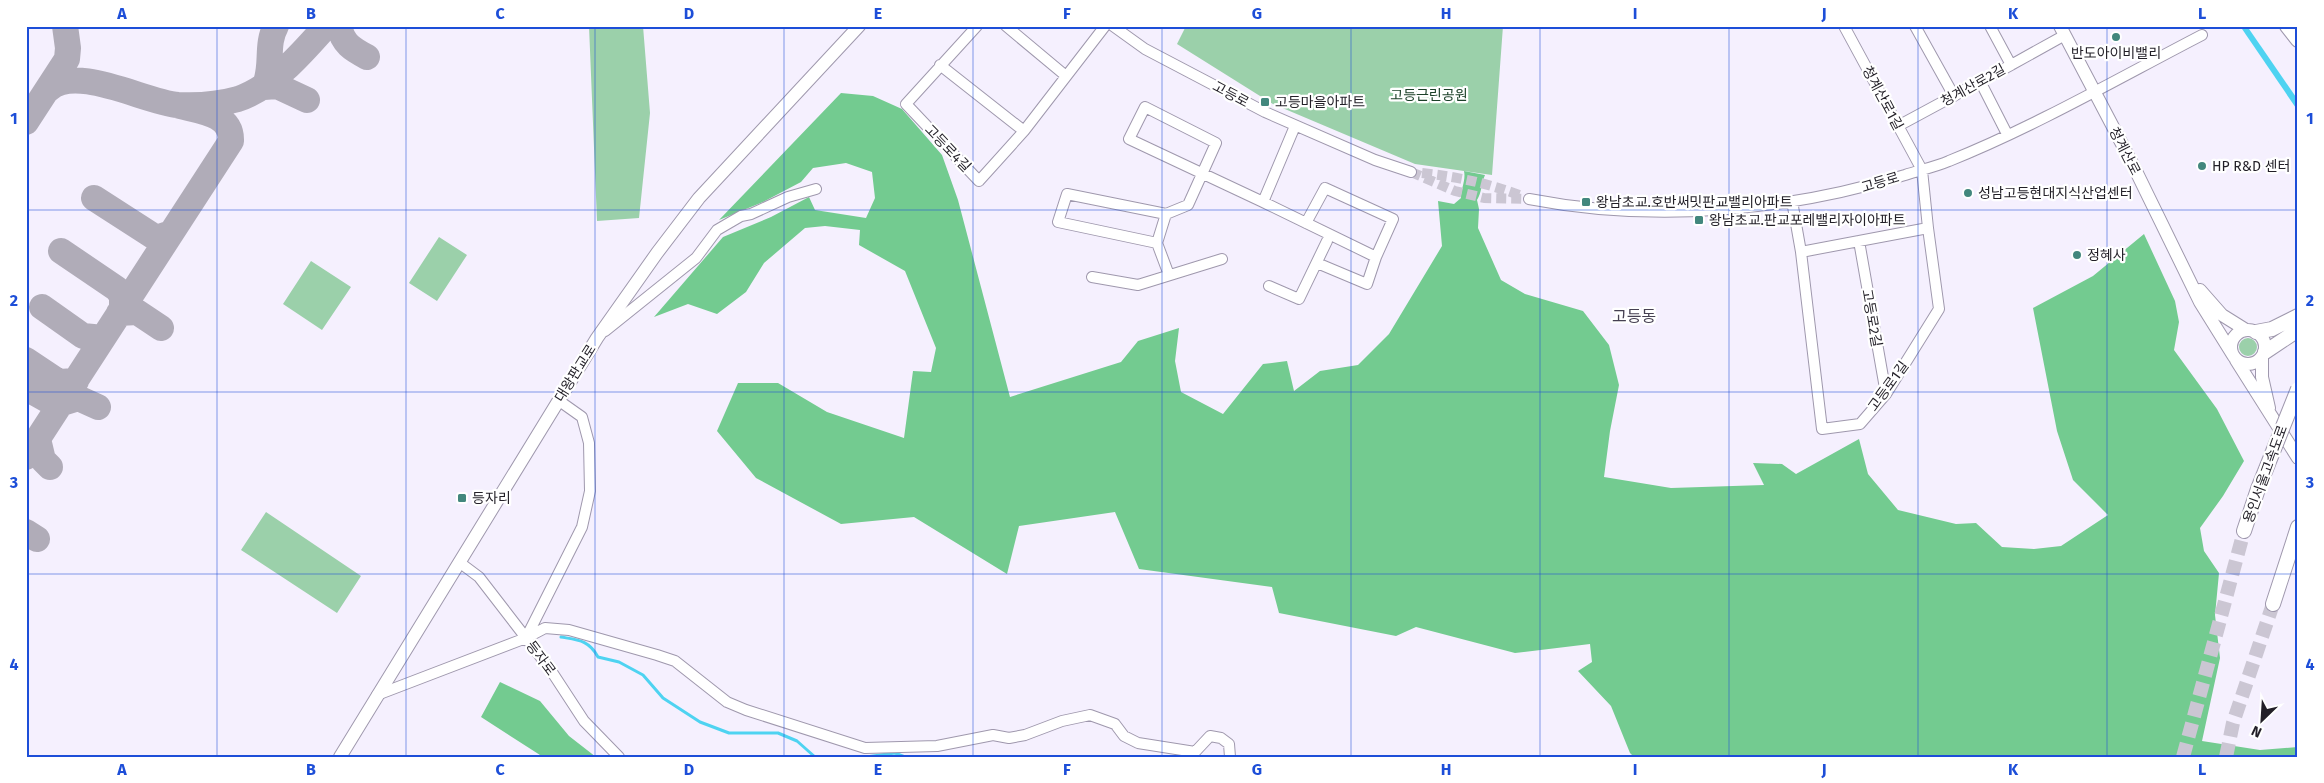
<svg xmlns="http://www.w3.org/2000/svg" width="2324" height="783" font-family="'Fira Sans','Noto Sans KR',sans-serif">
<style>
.green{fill:#9bd0aa}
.forest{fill:#73cb90}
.water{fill:#4ed3f1}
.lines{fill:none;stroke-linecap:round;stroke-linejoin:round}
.stream{stroke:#4ed3f1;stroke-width:3}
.taxiway{stroke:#b0acb8;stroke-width:26}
.minor-tunnel{stroke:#cbc6d3;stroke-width:10;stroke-dasharray:10 5;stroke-linecap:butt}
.highway-tunnel{stroke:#cbc6d3;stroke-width:14;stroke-dasharray:14 7;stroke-linecap:butt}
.minor-casing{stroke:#9f98ad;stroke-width:12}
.major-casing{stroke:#9f98ad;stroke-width:14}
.highway-casing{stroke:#9f98ad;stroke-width:16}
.minor{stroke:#fff;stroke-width:10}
.major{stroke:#fff;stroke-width:12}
.highway{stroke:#fff;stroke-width:14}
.highway-bridge-casing{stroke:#9f98ad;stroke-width:16;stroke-linecap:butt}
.highway-bridge{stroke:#fff;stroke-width:14}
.grid{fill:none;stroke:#1d4ed8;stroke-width:1;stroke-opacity:0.55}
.poi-dot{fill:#42877d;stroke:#fff;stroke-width:2}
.labels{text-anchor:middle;stroke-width:4.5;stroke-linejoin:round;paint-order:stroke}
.poi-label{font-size:14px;fill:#221f27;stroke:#fff;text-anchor:start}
.street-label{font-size:14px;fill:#221f27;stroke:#fff}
.park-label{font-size:14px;fill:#1c4129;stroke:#fff}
.quarter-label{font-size:16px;fill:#464052;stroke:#fff}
.neatline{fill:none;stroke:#1d4ed8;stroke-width:2}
.grid-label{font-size:16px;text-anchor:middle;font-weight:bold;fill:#1d4ed8}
</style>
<rect width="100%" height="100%" fill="#f5f0fe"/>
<path class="green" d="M589 26H643L650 113 639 218 597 221Z
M1186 26H1503L1492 175 1415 164 1273 104 1177 44Z
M439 237 467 255 437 301 409 283Z
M311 261 351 287 322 330 283 304Z
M2239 347a9 9 0 1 1 18 0a9 9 0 1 1-18 0Z
M266 512 361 576 337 613 241 550Z"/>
<path class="forest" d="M841 93 873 96 902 109 942 155 958 200 1010 397 1121 362 1138 341 1179 328 1175 361 1181 392 1223 414 1263 364 1287 361 1294 391 1320 371 1358 365 1389 334 1442 246 1438 201 1454 204 1461 198C1461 188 1466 180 1464 171L1485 175C1481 184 1482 192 1477 200L1479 209 1478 228 1501 280 1525 294 1583 311 1609 345 1619 385 1610 431 1604 477 1671 488 1764 485 1753 463 1782 464 1796 474 1859 439 1868 474 1898 510 1956 524 1976 523 2002 547 2034 549 2061 546 2108 515 2073 480 2057 431 2033 308 2093 276 2144 234 2175 301 2179 322 2174 350 2217 409 2244 461 2223 496 2200 528 2204 551 2219 573 2215 615 2220 658 2202 741 2260 750 2298 747V757H1634L1630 753 1611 706 1578 671 1592 662 1590 644 1515 653 1416 627 1396 636 1279 613 1272 587 1139 569 1115 512 1019 526 1007 574 914 517 841 524 756 478 717 431 738 383H778L827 412 904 438 913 371 931 372 936 348 905 271 859 245 860 230 825 226 805 228 764 263 746 292 717 314 688 304 654 317 723 237 771 217 809 197 815 210 866 218 875 198 872 172 846 163 813 168 801 182 763 202 719 220Z
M500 682 540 701 569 736 596 757H540V755L481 717Z"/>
<path class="water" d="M2240 26H2247L2298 100V111Z"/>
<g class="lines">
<path class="stream" d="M561 637C578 640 589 640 598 657L619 662 643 675 663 698 700 722 729 733H778L797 741 815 757
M866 757 895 753 905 757"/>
<path class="taxiway" d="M339 26C343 44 352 49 367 57
M264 87C274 68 265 45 276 26
M264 87 277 86 307 100
M49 89C76 64 145 102 178 105 197 106 220 104 238 99 272 88 303 52 326 26
M26 122 67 59 68 48 65 26
M94 198 153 236 159 237 171 233
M61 251 117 289 122 296V309
M42 307 83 336 103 338
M119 313 137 312 161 328
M26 360 59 382 76 381
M26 388 51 402 64 399 62 388
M62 403 78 398 98 407
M29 445 38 439 43 460 50 467
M26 457 231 141C232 113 198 111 176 105
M26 532 37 539"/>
<path class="minor-tunnel" d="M1411 172 1455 191 1484 198 1529 199
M1422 173C1459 177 1487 183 1522 196"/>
<path class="highway-tunnel" d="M2183 757 2244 531
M2226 757 2233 723 2273 604"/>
<defs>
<path id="minor" d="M977 26 906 104 979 181 1024 131 1105 26
M1006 26 1066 76
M1113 26 1145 49 1265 112 1375 160 1411 172
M1844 26 1922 170 1928 228 1801 252 1822 429 1860 424 1886 394 1939 309 1928 228
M1915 26 1954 96
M940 65 1024 131
M2011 65 2065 35
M1980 81 2007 134
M1295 126 1263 202 1376 257 1393 219 1325 188 1306 223
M1898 126 2011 65 1990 26
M1529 199C1653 223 1785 212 1905 175 1920 170 1935 167 1949 161 2036 126 2119 78 2202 35
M1792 201 1801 252
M1859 241 1886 394
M1157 243 1166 214
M1317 263 1367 284 1376 257
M1169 275 1157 243 1058 222 1067 194 1166 214 1188 205 1216 143 1145 107 1129 139 1263 202
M1092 277 1138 285 1222 259
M1269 286 1299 299 1327 241
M605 331 696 258 717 230 741 216 751 214 788 197 816 189
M459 562 479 577 550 669 584 721 619 757
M526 638 582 527 590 491 589 443 582 417 558 400
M377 695 526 638 545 628 569 630 657 655 675 661 727 702 746 710 865 748 937 746 993 735 1009 738 1025 735 1062 721 1090 715 1115 724 1124 736 1138 743 1195 752 1210 736 1221 738 1229 744 1230 757"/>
<path id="major" d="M2060 26 2133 165 2200 302 2233 355
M2200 290 2222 315 2246 330
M2231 347a17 17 0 1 1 34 0a17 17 0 1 1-34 0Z
M2262 358V377L2269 408
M2236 360 2298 458
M340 757 597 338 657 253 699 198 859 26"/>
<path id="highway" d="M2287 26 2298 40
M2256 332 2272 329 2298 316
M2265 352 2298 330
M2244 531 2258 489
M2273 604 2298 527"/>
</defs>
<use href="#minor" class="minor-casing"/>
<use href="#major" class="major-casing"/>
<use href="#highway" class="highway-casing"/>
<use href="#minor" class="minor"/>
<use href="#major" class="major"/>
<use href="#highway" class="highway"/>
<defs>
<path id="highway-bridge" d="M2258 489 2298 389"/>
</defs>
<use href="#highway-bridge" class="highway-bridge-casing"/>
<use href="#highway-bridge" class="highway-bridge"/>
</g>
<path class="grid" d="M217 26V757M406 26V757M595 26V757M784 26V757M973 26V757M1162 26V757M1351 26V757M1540 26V757M1729 26V757M1918 26V757M2107 26V757M26 210H2298M26 392H2298M26 574H2298"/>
<g class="poi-dot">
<circle cx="2116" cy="37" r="5"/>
<rect x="1260" y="97" width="10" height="10" rx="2.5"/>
<circle cx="2202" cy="166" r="5"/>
<circle cx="1968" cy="193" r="5"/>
<rect x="1581" y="197" width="10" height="10" rx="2.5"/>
<rect x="1694" y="215" width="10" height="10" rx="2.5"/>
<circle cx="2077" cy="255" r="5"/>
<rect x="457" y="493" width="10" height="10" rx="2.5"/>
</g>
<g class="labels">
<g class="poi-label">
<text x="2116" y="58" text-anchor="middle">반도아이비밸리</text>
<text x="1275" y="107">고등마을아파트</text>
<text x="2212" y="171">HP R&amp;D 센터</text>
<text x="1978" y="198">성남고등현대지식산업센터</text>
<text x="1596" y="207">왕남초교.호반써밋판교밸리아파트</text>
<text x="1709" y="225">왕남초교.판교포레밸리자이아파트</text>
<text x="2087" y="260">정혜사</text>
<text x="472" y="503">등자리</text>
</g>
<g class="street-label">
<text transform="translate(1973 85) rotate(-29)" y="5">청계산로2길</text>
<text transform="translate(1231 94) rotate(28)" y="5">고등로</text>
<text transform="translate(1883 98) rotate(62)" y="5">청계산로1길</text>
<text transform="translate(948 148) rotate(46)" y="5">고등로4길</text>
<text transform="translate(2125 151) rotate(63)" y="5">청계산로</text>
<text transform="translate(1880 182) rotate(-17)" y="5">고등로</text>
<text transform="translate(1872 318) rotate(80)" y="5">고등로2길</text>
<text transform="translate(575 373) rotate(-58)" y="5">대왕판교로</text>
<text transform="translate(1888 386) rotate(-54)" y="5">고등로1길</text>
<text transform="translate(2265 474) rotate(-70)" y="5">용인서울고속도로</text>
<text transform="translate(541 658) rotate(53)" y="5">등자로</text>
</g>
<g class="park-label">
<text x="1429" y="100">고등근린공원</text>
</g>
<g class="quarter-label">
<text x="1634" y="322">고등동</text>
</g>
</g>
<rect width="2324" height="783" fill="none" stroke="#ffffff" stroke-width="55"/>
<g transform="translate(2262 720) rotate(205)" stroke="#ffffff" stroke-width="4" paint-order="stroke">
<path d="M0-4L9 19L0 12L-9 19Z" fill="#221f27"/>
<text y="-8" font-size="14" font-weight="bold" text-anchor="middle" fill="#221f27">N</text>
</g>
<rect x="28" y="28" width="2268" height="728" class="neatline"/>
<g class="grid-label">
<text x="122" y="19">A</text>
<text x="311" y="19">B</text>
<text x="500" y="19">C</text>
<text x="689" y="19">D</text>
<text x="878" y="19">E</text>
<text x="1067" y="19">F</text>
<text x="1257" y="19">G</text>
<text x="1446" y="19">H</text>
<text x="1635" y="19">I</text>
<text x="1824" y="19">J</text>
<text x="2013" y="19">K</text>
<text x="2202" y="19">L</text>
<text x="14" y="124">1</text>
<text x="2310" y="124">1</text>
<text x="14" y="306">2</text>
<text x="2310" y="306">2</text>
<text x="14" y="488">3</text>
<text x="2310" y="488">3</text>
<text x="14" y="670">4</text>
<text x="2310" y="670">4</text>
<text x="122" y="775">A</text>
<text x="311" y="775">B</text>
<text x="500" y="775">C</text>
<text x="689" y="775">D</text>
<text x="878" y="775">E</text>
<text x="1067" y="775">F</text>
<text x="1257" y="775">G</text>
<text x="1446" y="775">H</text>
<text x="1635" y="775">I</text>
<text x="1824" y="775">J</text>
<text x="2013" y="775">K</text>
<text x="2202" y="775">L</text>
</g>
</svg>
